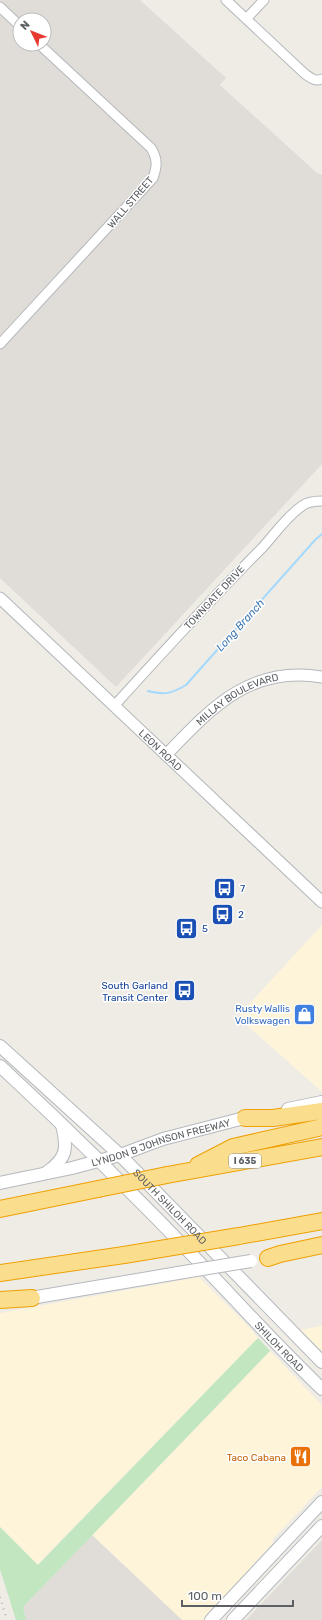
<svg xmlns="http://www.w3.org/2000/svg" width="322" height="1620" font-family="Rubik,sans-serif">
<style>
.commercial{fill:#fdf4da}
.industrial{fill:#e0ddd8;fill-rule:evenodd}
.green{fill:#c1e6c0}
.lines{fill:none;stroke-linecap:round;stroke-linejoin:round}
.stream{stroke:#a4d9fe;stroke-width:2}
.minor-casing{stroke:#b4b7bb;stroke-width:11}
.tertiary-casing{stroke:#b4b7bb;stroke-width:13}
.secondary-casing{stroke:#b5b9be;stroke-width:14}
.motorway-casing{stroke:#efa003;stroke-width:18}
.minor{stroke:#fff;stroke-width:9}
.tertiary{stroke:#fff;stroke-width:11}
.secondary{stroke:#fff;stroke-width:12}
.motorway{stroke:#fbdd8e;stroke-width:16}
.rail{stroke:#b3b4b4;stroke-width:2;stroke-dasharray:1 5;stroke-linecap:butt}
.secondary-bridge-casing{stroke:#b5b9be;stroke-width:14;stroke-linecap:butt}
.motorway-bridge-casing{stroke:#efa003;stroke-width:18;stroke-linecap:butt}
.secondary-bridge{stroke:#fff;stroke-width:12}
.motorway-bridge{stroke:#fbdd8e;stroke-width:16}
.labels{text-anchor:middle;stroke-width:3;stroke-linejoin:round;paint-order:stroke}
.shield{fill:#fff;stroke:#8d9092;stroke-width:1}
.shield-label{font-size:9px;font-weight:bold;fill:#5c6064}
.street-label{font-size:10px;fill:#5c6064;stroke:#fff}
.transit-label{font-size:10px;fill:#164399;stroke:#fff;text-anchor:start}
.shop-label{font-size:10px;fill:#366cbe;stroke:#fff;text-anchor:end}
.food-label{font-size:10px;fill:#c56008;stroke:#fff;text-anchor:end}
.water-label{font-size:11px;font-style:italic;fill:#4179b0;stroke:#fff}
</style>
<rect width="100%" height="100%" fill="#eeece4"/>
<path class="commercial" d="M322 925V1092L240 1019V1014Z
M199 1277 250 1328 258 1338 37 1565 0 1527V1313Z
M322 1326V1351L300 1330Z
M270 1351 322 1405V1487L272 1540 274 1542 203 1620H182L92 1535Z"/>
<path class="industrial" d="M0 0H140L226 78 220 85 316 172 322 175V464L116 687 0 578ZM20 20H44V44H20Z
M92 1535 182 1620H26L23 1607Z
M322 1540V1620H246Z"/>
<path class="green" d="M258 1338 270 1351 23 1607 26 1620H16L0 1569V1527L38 1565Z"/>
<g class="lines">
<path class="stream" d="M148 691C165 695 171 694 186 685L315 540 322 534"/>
<defs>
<path id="minor" d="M226 0 305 74C311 78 315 82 322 79
M0 7 20 26
M246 19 264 0
M0 344 153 178C157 167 158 159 151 148L39 44
M114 706C163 652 211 599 262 548 275 534 286 517 302 506 307 502 316 501 322 501"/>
<g id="tertiary">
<path id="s1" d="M0 598 322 902"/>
<path id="s2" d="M166 755C211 708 250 665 322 677"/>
</g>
<g id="secondary">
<path id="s3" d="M0 1046 120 1155 322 1362"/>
<path id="s4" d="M0 1066C82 1142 161 1221 238 1303 265 1332 293 1361 322 1389"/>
<path d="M288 1109 322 1102"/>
<path d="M46 1173C67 1158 68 1149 62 1125"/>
<path id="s5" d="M0 1183 72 1168 120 1155 163 1139 252 1116"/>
<path d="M25 1299 178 1273"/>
<path d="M211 1620 322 1502"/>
<path d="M233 1620 322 1526"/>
</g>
<path id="motorway" d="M245 1118H273L322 1111
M198 1165 233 1147 322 1127
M167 1175 322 1147
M0 1209 98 1189
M239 1236 322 1221
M268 1258 280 1254 322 1245
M0 1273 124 1255
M0 1300 32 1298"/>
</defs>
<use href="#minor" class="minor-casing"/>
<use href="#tertiary" class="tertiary-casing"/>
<use href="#secondary" class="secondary-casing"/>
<use href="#motorway" class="motorway-casing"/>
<use href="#minor" class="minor"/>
<use href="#tertiary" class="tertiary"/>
<use href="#secondary" class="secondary"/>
<use href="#motorway" class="motorway"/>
<path class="rail" d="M0 1597 7 1620"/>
<defs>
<path id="secondary-bridge" d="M178 1273 251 1261"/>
<path id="motorway-bridge" d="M98 1189 167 1175
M124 1255 239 1236"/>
</defs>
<use href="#secondary-bridge" class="secondary-bridge-casing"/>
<use href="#motorway-bridge" class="motorway-bridge-casing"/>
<use href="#secondary-bridge" class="secondary-bridge"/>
<use href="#motorway-bridge" class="motorway-bridge"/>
</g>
<defs>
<symbol id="bus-square" viewBox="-11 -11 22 22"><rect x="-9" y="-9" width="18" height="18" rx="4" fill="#1a4fb4" stroke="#fff"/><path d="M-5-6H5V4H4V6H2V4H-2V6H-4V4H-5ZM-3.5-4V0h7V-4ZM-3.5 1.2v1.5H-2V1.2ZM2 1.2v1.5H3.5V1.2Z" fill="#fff"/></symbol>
<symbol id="shop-square" viewBox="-11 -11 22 22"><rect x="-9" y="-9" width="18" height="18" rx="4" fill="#3f7fe0" stroke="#fff"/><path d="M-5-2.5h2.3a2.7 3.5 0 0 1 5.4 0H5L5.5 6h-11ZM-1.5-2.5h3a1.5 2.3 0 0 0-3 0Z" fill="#fff"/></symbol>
<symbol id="restaurant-square" viewBox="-11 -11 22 22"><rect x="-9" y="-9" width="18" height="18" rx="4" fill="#e8710a" stroke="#fff"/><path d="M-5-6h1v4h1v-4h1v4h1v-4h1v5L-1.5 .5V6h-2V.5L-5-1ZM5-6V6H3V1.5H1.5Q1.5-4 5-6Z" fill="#fff"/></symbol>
</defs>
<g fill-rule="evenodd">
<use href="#bus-square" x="212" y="876" width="25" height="25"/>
<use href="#bus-square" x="210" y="902" width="25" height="25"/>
<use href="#bus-square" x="174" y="916" width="25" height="25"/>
<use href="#bus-square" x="172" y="978" width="25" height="25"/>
<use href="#shop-square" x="292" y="1002" width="25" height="25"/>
<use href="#restaurant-square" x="288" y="1444" width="25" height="25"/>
</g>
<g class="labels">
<rect class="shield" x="229" y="1154" width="32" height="14" rx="3"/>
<g class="shield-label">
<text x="245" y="1164">I 635</text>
</g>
<g class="street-label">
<text transform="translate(130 202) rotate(-49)" y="4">WALL STREET</text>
<text transform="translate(214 597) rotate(-47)" y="4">TOWNGATE DRIVE</text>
<text dy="4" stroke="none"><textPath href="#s2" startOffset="92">MILLAY BOULEVARD</textPath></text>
<text dy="4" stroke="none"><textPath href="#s1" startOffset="221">LEON ROAD</textPath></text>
<text dy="4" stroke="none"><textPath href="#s5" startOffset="166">LYNDON B JOHNSON FREEWAY</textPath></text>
<text dy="4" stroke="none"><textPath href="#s3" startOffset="234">SOUTH SHILOH ROAD</textPath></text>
<text dy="4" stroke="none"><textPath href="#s4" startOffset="396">SHILOH ROAD</textPath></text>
</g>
<g class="transit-label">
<text x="240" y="892">7</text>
<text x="238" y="918">2</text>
<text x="202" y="932">5</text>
<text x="168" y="989" text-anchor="end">South Garland<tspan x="168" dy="12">Transit Center</tspan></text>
</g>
<g class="shop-label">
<text x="290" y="1012">Rusty Wallis<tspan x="290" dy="12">Volkswagen</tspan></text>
</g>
<g class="food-label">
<text x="286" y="1461">Taco Cabana</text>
</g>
<g class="water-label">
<text transform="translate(240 625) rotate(-48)" y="4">Long Branch</text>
</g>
</g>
<g transform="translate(32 32) rotate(313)"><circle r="19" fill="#ffffff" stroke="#bebfc1"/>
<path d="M0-3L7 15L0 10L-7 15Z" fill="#e73b31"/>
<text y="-6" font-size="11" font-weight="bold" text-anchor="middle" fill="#5c6064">N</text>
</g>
<path d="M182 1600v6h111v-6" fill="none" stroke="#5c6064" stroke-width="2"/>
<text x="188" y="1600" font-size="12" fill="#5c6064" stroke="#ffffff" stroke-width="3" paint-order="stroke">100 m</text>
</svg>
